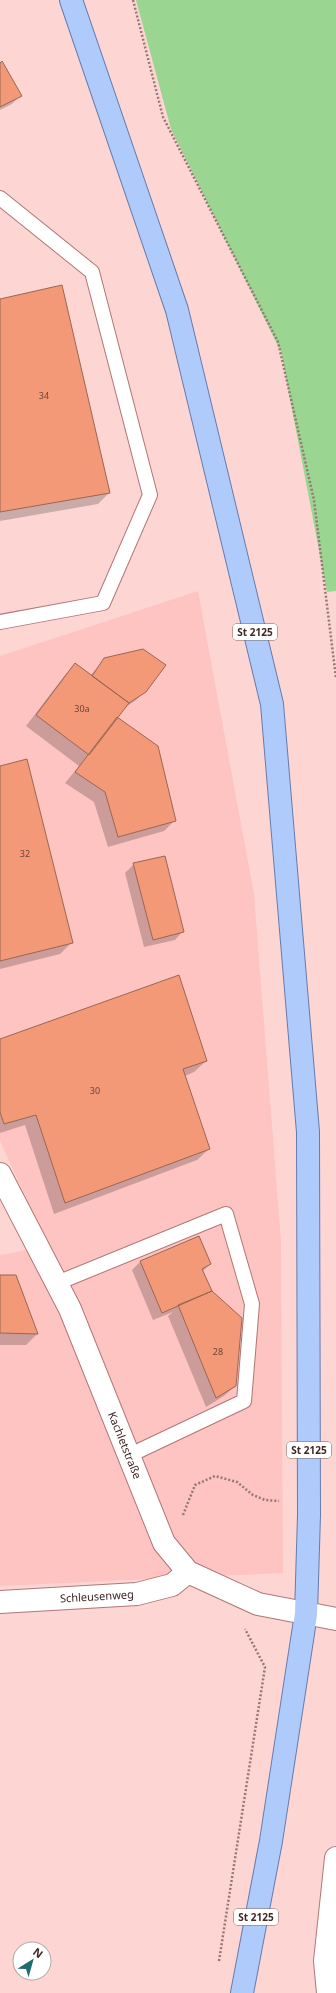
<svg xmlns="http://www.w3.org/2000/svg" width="336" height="1993" font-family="'Noto Sans',sans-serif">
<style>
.built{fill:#fec4c1}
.green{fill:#9ad591}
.shadow{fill:#0003}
.building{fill:#f49977;stroke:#9a6653}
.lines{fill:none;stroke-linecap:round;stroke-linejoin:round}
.service-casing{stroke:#b07674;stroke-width:16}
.minor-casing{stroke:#b07674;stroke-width:24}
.primary-casing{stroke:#657bae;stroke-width:24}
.path{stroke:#967776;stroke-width:2.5;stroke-dasharray:2 2;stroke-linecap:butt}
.service{stroke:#fff;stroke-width:14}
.minor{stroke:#fff;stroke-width:22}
.primary{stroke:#afcbfb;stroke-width:22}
.labels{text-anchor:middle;stroke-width:4;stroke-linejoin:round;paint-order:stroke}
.number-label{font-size:9px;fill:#6c443a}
.shield{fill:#fff;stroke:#796867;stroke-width:1}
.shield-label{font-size:10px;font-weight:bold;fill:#3f2726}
.street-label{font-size:11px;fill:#3f2726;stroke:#fff}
</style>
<rect width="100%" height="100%" fill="#fdd6d4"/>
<path class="built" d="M198 591 254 894 281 1241 283 1573 0 1586V1255L17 1252 47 1244 0 1141V656Z"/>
<path class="green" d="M136 0H336V591L327 592 281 352 171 129Z"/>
<path class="shadow" d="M0 64 20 96 12 104 0 110Z
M0 301 109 493 98 504 0 521Z
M105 659 145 691 136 700 123 709 116 717 175 820 164 831 108 847 94 802 65 783 79 766 26 726 65 675 75 665 90 676Z
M0 767 71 943 60 954 0 969Z
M134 864 183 931 175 940 144 947 125 873Z
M0 1040 206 1061 194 1072 185 1076 209 1149 197 1160 54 1214 25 1125 0 1133Z
M199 1237 210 1264 202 1272 235 1386 224 1396 206 1407 168 1316 173 1312 153 1320 132 1270 140 1262Z
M0 1276H16L37 1334 26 1345H0Z"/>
<path class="building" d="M2 61 22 96 0 107V63Z
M62 285 110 493 0 512V299Z
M143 649 166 665 146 692 129 703 92 676 104 658Z
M75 663 129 703 89 755 36 715Z
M117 717 158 746 176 821 118 837 105 792 75 772Z
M27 759 73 943 0 961V766Z
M165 856 184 932 153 940 133 863Z
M179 975 207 1061 183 1069 210 1149 65 1203 36 1115 4 1124 0 1112V1039Z
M199 1236 211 1264 202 1269 212 1291 162 1313 140 1261Z
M0 1275H16L38 1334 0 1333Z
M212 1291 242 1318 236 1386 216 1398 178 1305Z"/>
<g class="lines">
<defs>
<path id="service" d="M0 198 92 272 150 495 103 603 0 622
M57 1283 226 1214 252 1304 244 1401 130 1455"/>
<g id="minor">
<path id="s1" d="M0 1174 70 1309 164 1543 188 1572 258 1604 336 1619"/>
<path id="s2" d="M0 1602 137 1594 172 1585 188 1572"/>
<path d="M328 1993 325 1961 336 1858"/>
</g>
<path id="primary" d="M71 0 177 310 272 704 308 1132 309 1515 306 1614 271 1841 242 1993"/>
</defs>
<use href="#service" class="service-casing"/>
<use href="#minor" class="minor-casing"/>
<use href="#primary" class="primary-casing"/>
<path class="path" d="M133 0 163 117 278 342 314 500 336 678
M183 1515 195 1485 215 1476 237 1482 253 1495 265 1500 279 1501
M219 1961 265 1667 245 1629"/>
<use href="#service" class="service"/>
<use href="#minor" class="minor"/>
<use href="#primary" class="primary"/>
</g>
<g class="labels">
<g class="number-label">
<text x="44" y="399">34</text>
<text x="82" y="712">30a</text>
<text x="25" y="857">32</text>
<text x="95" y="1094">30</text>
<text x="218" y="1355">28</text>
</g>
<g class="shield">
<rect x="233" y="624" width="44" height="16" rx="3"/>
<rect x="287" y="1442" width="44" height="16" rx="3"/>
<rect x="234" y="1909" width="44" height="16" rx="3"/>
</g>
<g class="shield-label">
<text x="255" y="636">St 2125</text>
<text x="309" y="1454">St 2125</text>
<text x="256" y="1921">St 2125</text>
</g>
<g class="street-label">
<text dy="4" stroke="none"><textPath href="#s1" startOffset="299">Kachletstraße</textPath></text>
<text dy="4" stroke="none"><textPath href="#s2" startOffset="97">Schleusenweg</textPath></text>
</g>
</g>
<g transform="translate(32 1961) rotate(37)"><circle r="19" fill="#ffffff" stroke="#b2a9a8"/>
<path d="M0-3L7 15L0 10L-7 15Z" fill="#216c71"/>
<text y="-6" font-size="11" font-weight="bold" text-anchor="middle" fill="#3f2726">N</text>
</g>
</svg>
